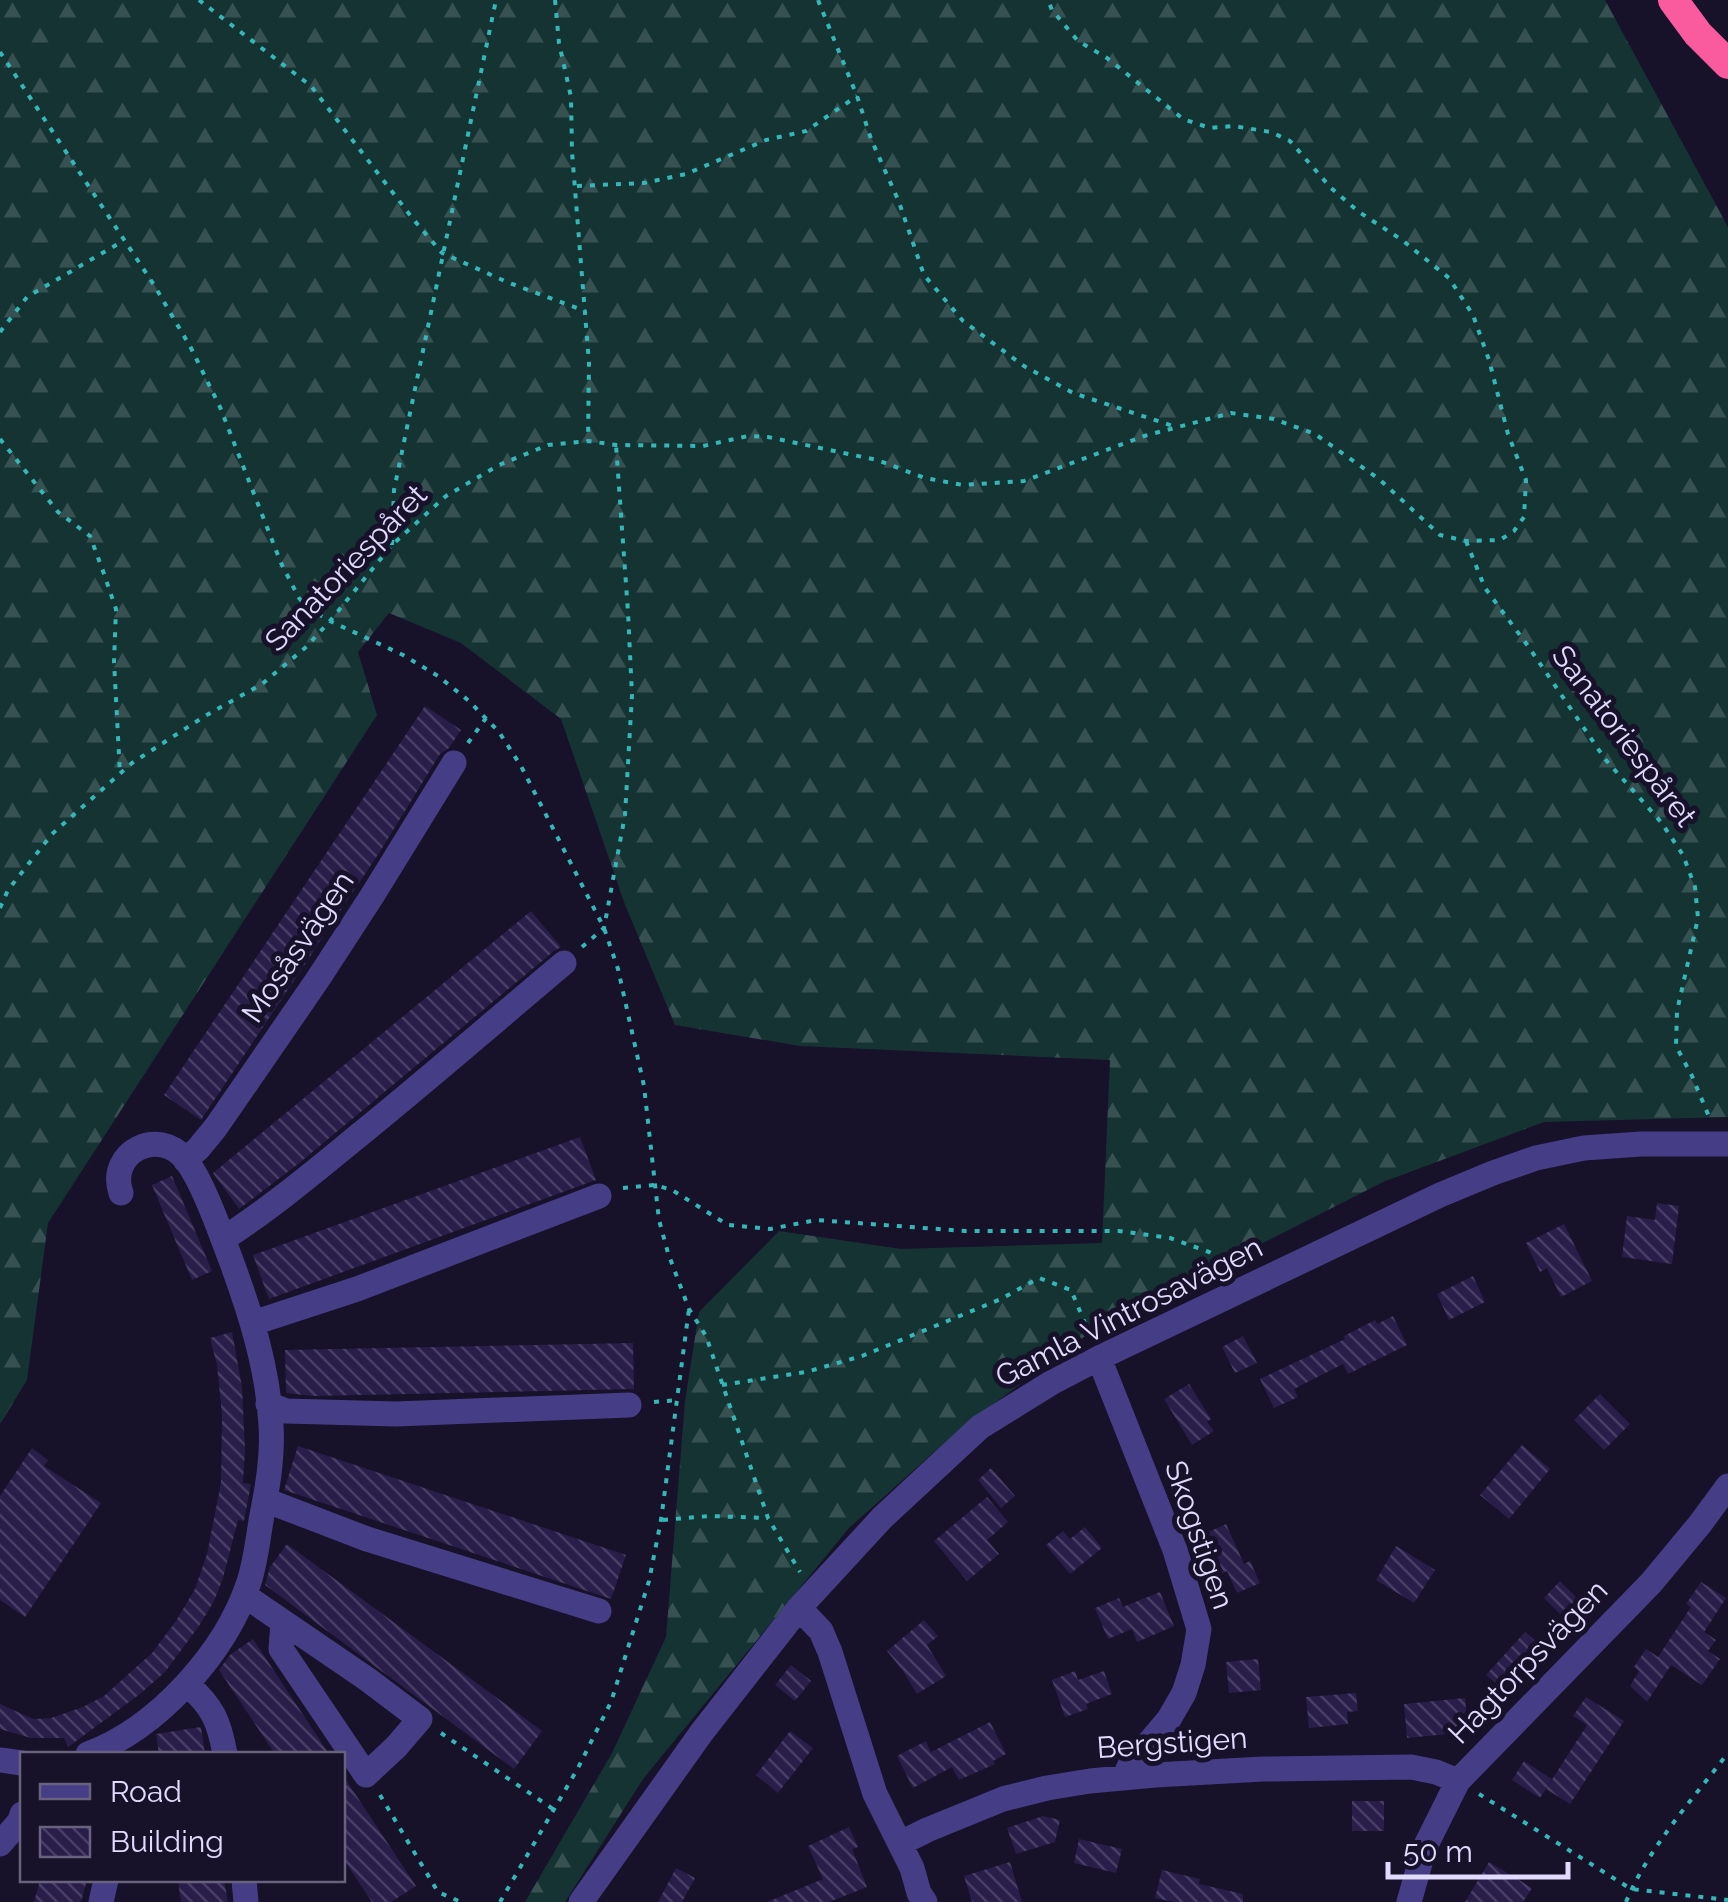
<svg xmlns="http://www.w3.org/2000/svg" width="1728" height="1902" font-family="Raleway,sans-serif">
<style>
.forest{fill:url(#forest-firs)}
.building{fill:url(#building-back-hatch)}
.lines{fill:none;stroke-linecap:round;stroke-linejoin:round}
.path{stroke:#34b8b7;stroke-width:4;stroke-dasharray:5 8;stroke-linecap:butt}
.minor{stroke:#453e87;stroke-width:25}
.highway{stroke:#fa5a9e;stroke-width:30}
.labels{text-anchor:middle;stroke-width:10;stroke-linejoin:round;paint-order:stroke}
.street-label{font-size:30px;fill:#e1dbfe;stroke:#171129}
</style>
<defs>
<pattern id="forest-firs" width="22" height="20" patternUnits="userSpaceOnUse" patternTransform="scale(2.5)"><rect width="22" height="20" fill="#153333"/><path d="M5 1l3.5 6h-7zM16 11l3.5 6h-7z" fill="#375052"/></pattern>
<pattern id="building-back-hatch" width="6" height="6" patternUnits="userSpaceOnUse" patternTransform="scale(2.5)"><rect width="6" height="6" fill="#291e4a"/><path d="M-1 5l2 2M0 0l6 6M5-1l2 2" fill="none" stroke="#483e65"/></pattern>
</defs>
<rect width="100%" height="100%" fill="#171129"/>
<path class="forest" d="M0 0H1605L1728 227V1117L1544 1122 1383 1182 1096 1328 961 1428 849 1528 643 1779 565 1902H525L612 1753 666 1637 685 1401 699 1312 779 1231 901 1249 1102 1243 1110 1060 800 1046 675 1025 624 902 561 719 461 643 389 613 358 652 377 715 48 1223 27 1380 0 1424Z"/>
<path class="building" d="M425 706 461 730 449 748 440 754 381 850 201 1120 164 1095Z
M531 911 561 947 554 951 298 1164 239 1209 213 1173Z
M580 1137 596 1180 269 1299 253 1255Z
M172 1176 212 1271 192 1280 152 1185Z
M1657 1203 1679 1206 1672 1264 1622 1257 1627 1216 1655 1220Z
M1564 1224 1592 1281 1561 1297 1547 1268 1540 1272 1526 1243Z
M1473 1276 1485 1302 1449 1320 1437 1294Z
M1393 1316 1407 1345 1348 1374 1343 1364 1294 1389 1298 1397 1274 1408 1260 1379 1345 1339 1344 1336 1375 1320 1377 1324Z
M232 1332 242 1387 245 1450 243 1483 251 1484 244 1521 238 1520 223 1578 214 1601 199 1626 165 1672 140 1694 68 1747 64 1738H31L0 1729V1704L33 1719 51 1718 83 1707 104 1696 152 1653 176 1621 195 1589 207 1554 221 1483 222 1415 217 1365 210 1338Z
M1243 1336 1257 1363 1235 1373 1222 1347Z
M633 1343 634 1389 314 1396 286 1393 285 1350Z
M1189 1384 1211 1419 1207 1422 1214 1431 1192 1445 1164 1399Z
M1600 1394 1630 1424 1604 1450 1574 1420Z
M1522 1445 1550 1469 1509 1519 1480 1495Z
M298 1446 626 1555 611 1599 284 1490Z
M32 1448 48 1460 44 1466 101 1503 25 1617 0 1600V1496Z
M991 1468 1015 1496 1001 1508 978 1480Z
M987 1497 1008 1522 987 1540 999 1554 967 1581 934 1541Z
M1226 1524 1244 1564 1250 1561 1260 1583 1237 1593 1227 1571 1215 1577 1197 1537Z
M1085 1527 1102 1548 1070 1574 1046 1545 1063 1531 1070 1539Z
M287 1544 542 1731 514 1769 265 1585 270 1567Z
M1396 1546 1435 1570 1414 1603 1376 1580Z
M1560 1581 1582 1603 1565 1619 1544 1598Z
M1701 1582 1726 1598 1704 1632 1716 1640 1708 1651 1720 1659 1702 1685 1671 1665 1647 1702 1630 1686 1639 1671 1634 1667 1646 1649 1658 1657 1691 1607 1686 1604Z
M1160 1592 1174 1626 1137 1642 1132 1629 1108 1639 1095 1608 1119 1598 1123 1607Z
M924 1620 938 1636 927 1645 946 1676 917 1694 903 1671 887 1651Z
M1525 1632 1541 1646 1502 1689 1486 1675Z
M253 1639 294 1701 329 1754H275L219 1670 230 1655Z
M1258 1659 1261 1690 1229 1693 1226 1662Z
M791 1665 811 1681 795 1701 775 1685Z
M1075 1671 1078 1680 1104 1671 1112 1694 1086 1704 1088 1709 1065 1717 1052 1680Z
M1356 1693 1358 1711 1347 1712 1348 1724 1309 1728 1306 1697Z
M1586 1697 1624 1721 1570 1804 1546 1789 1587 1725 1573 1716Z
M1465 1698 1468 1732 1407 1738 1404 1704Z
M990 1722 1006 1754 993 1761 995 1764 959 1780 952 1767 913 1788 897 1756 926 1741 931 1752Z
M201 1727 205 1754H159L156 1734Z
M790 1731 813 1748 778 1793 756 1775Z
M1524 1761 1552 1779 1540 1798 1512 1780Z
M342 1774 416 1886 391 1902H372L342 1857Z
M1352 1801H1384V1831H1352Z
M1043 1816 1060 1820 1055 1842 1016 1854 1007 1828Z
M849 1827 858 1847 852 1849 867 1887 829 1902H767L823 1879 808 1846Z
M1079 1839 1122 1849 1116 1873 1074 1863Z
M1010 1862 1022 1902H972L964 1876Z
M1489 1862 1532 1888 1523 1902H1465Z
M676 1868 695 1878 682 1902H658Z
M1162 1870 1200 1879 1199 1884 1243 1894V1902H1174L1155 1898Z
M40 1880H87L81 1902H34Z
M178 1880H224L228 1902H181Z"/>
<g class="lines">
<path class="path" d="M199 0 311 86 413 219 442 253 507 282 585 311
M555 0 559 43 571 97 572 152 589 363 588 441
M818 0 857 96 871 139 899 202 924 275 963 321 1024 366 1073 393 1173 426
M0 52 154 285 191 348 220 407 281 563 299 598 308 608 330 621 403 655 438 676 469 701 499 732 521 766 604 928 618 969 644 1086 659 1220 668 1253 689 1309 706 1336 768 1518 800 1572
M577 186 644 183 686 174 766 140 806 131 857 96
M0 332 27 297 123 241
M0 439 58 512 90 536 103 571 116 609 114 662 120 774
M1466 541 1485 588 1528 646 1605 759 1661 822 1683 855 1695 887 1698 918 1677 1011 1676 1046 1692 1076 1710 1119
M392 545 394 490 496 0
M468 743 486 718
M0 908 8 890 52 834 132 763 205 716 262 684 305 648 330 621 392 545 446 496 499 465 548 445 588 441 616 445 703 446 748 436 768 437 877 460 925 478 963 485 1024 481 1144 436 1231 413 1274 419 1315 434 1379 479 1440 535 1466 541 1500 540 1514 531 1524 517 1526 480 1508 434 1489 360 1473 315 1449 278 1402 240 1359 212 1331 188 1290 141 1271 132 1233 126 1210 128 1183 119 1107 58 1078 41 1052 10 1048 0
M582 947 604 928 625 815 632 695 628 612 616 445
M623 1188 655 1185 672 1190 728 1225 770 1229 816 1220 965 1231H1119L1170 1238 1209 1252 1234 1266
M722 1385 806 1372 862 1356 1001 1299 1039 1278 1071 1290 1090 1335
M654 1402 678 1400
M663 1520 709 1516 768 1518
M441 1733 553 1809
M1479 1794 1631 1889 1728 1900
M380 1795 438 1892 461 1902
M500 1902 578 1768 611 1702 649 1581 661 1520 689 1309
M1626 1902C1649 1847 1692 1800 1728 1753"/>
<path class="minor" d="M185 1160 198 1149 216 1127 318 979 372 896 454 763
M223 1239C270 1209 314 1172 358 1136 427 1080 495 1021 564 963
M253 1323 357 1289 599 1196
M1099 1358 1175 1550 1199 1629 1193 1665 1184 1693 1169 1719 1130 1765 1124 1778
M268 1404 286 1411 396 1414 629 1405
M265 1500 367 1539 599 1611
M244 1595 367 1679 420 1719 396 1747 366 1775 281 1649 283 1622
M799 1608 821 1631 830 1652 875 1794 912 1868 919 1893 925 1902
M187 1684C213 1707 219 1721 225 1754
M88 1754C158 1728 226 1652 249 1582 256 1561 258 1537 262 1515 268 1485 273 1455 271 1425 268 1369 251 1315 232 1263 221 1234 204 1184 186 1160 159 1126 107 1152 121 1193
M0 1760 22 1763
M901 1843 927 1830 1003 1799 1047 1788 1090 1781 1155 1775 1263 1769 1411 1767 1436 1772 1458 1781
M0 1844 20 1821 22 1814
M244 1880 246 1902
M101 1902 106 1880
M581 1902 702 1732 799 1608 882 1518 980 1427 1051 1383 1099 1358 1440 1195 1493 1173 1536 1158 1584 1148 1641 1144H1728
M1409 1902 1424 1849 1458 1781 1651 1583 1700 1524 1728 1486"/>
<path class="highway" d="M1673 0 1698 34 1728 64"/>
</g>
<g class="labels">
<g class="street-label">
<text transform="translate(346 568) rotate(-46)" y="10">Sanatoriespåret</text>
<text transform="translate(1624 736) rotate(53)" y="10">Sanatoriespåret</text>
<text transform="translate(298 947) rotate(-56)" y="10">Mosåsvägen</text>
<text transform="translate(1129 1312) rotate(-27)" y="10">Gamla Vintrosavägen</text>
<text transform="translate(1199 1535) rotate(71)" y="10">Skogstigen</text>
<text transform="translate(1528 1662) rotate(-46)" y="10">Hagtorpsvägen</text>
<text transform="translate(1172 1743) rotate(-4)" y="10">Bergstigen</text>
</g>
</g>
<rect x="20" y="1752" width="325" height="130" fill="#171129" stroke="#68627e" stroke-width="2.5"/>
<rect x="40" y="1784" width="50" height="15" fill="#453e87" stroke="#68627e" stroke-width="2.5"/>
<text x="110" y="1802" font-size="30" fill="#e1dbfe">Road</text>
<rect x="40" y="1827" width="50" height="30" fill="url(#building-back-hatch)" stroke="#68627e" stroke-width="2.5"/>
<text x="110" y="1852" font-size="30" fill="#e1dbfe">Building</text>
<path d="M1388 1862v15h180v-15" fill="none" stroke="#e1dbfe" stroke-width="5"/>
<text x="1403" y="1862" font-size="30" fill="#e1dbfe" stroke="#171129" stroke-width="8" paint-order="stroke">50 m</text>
</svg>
